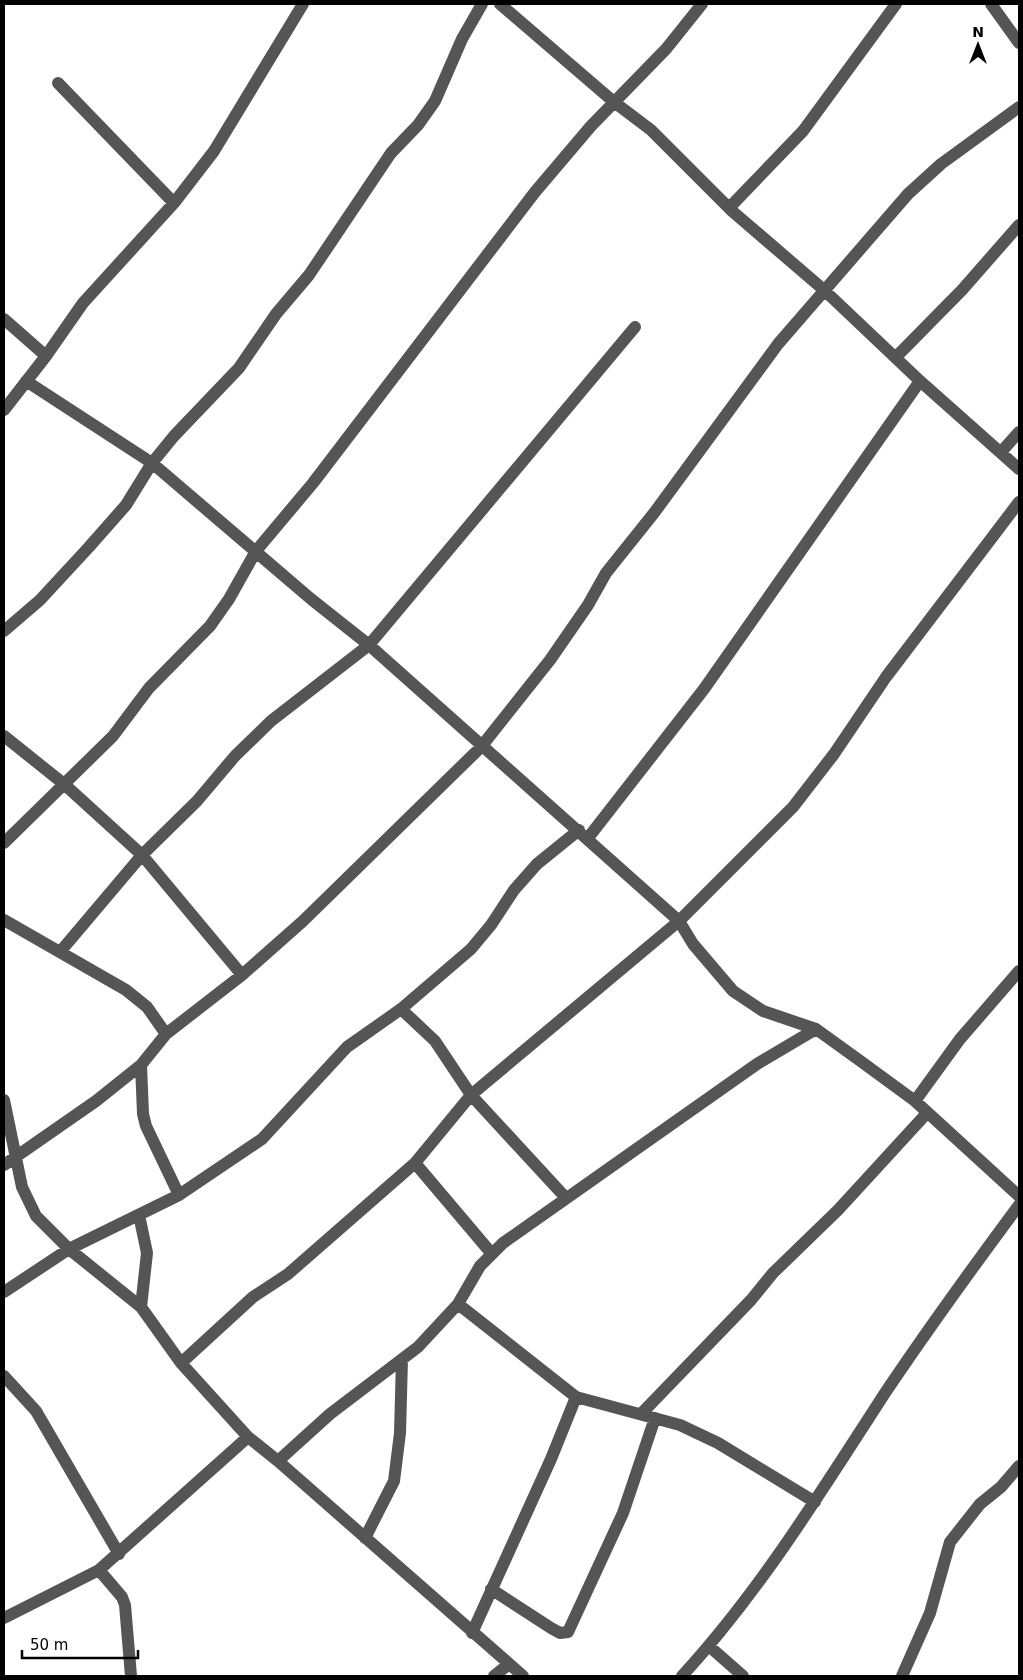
<svg xmlns="http://www.w3.org/2000/svg" width="1023" height="1680" font-family="'DejaVu Sans',sans-serif">
<style>
.lines{fill:none;stroke-linecap:round;stroke-linejoin:round}
.minor{stroke:#555;stroke-width:12}
</style>
<rect width="100%" height="100%" fill="#fff"/>
<g class="lines">
<path class="minor" d="M500 4 614 102 651 130 732 211 824 290 920 381 1019 469
M991 4 1019 43
M58 83 174 203
M729 208 803 131 896 4
M4 319 46 356
M896 357 962 290 1019 225
M26 381 152 463 311 599 369 645 679 921 693 944 733 991 763 1011 816 1029 859 1060 915 1101 1019 1196
M4 410 46 356 83 303 174 203 214 151 303 4
M1002 451 1019 432
M4 631 40 600 89 547 126 505 152 463 174 436 239 368 276 314 309 275 391 153 418 125 435 101 462 39 482 4
M4 736 64 784 142 855 242 975
M588 838 704 689 920 381
M4 843 113 736 149 688 210 626 229 599 256 551 313 483 535 192 591 126 666 49 702 4
M4 920 126 990 147 1007 166 1034
M60 952 142 855 197 801 235 756 271 721 369 645 635 327
M401 1009 435 1041 471 1095 566 1198
M141 1065 143 1114 146 1126 179 1195
M4 1100 22 1187 36 1216 69 1249 141 1307 181 1363 248 1437 278 1461 523 1676
M915 1101 960 1039 1019 971
M415 1163 492 1254
M4 1165 96 1101 141 1065 166 1034 242 975 303 921 481 747 550 660 588 605 606 573 654 513 778 344 908 194 941 164 1019 107
M139 1215 147 1253 141 1307
M4 1292 69 1249 179 1195 262 1139 347 1047 401 1009 471 949 491 925 514 890 537 864 579 830
M458 1304 576 1397
M181 1363 253 1297 288 1274 415 1163 471 1095 679 921 793 807 834 754 886 677 1019 502
M4 1376 36 1411 119 1554
M641 1414 751 1300 773 1273 838 1210 927 1113
M278 1461 330 1414 418 1347 458 1304 480 1266 503 1243 757 1064 816 1029
M365 1538 394 1481 400 1433 402 1359
M99 1570 122 1597 125 1605 131 1676
M491 1589 551 1628 560 1633 568 1632 623 1513 655 1418
M4 1618 99 1570 248 1437
M472 1633 551 1459 576 1397 680 1425 718 1443 815 1502
M710 1647 743 1676
M494 1676 509 1664
M682 1676C761 1590 822 1490 885 1393 928 1329 973 1267 1019 1205
M902 1676 930 1613 950 1542 980 1504 1001 1487 1019 1466"/>
</g>
<rect width="1023" height="1680" fill="none" stroke="#000000" stroke-width="10"/>
<g transform="translate(978 45)" stroke="#ffffff" stroke-width="4" paint-order="stroke">
<path d="M0-4L9 19L0 12L-9 19Z" fill="#000000"/>
<text y="-8" font-size="14" font-weight="bold" text-anchor="middle" fill="#000000">N</text>
</g>
<path d="M22 1650v8h116v-8" fill="none" stroke="#000000" stroke-width="2.5"/>
<text x="30" y="1650" font-size="15" fill="#000000" stroke="#ffffff" stroke-width="4" paint-order="stroke">50 m</text>
</svg>
